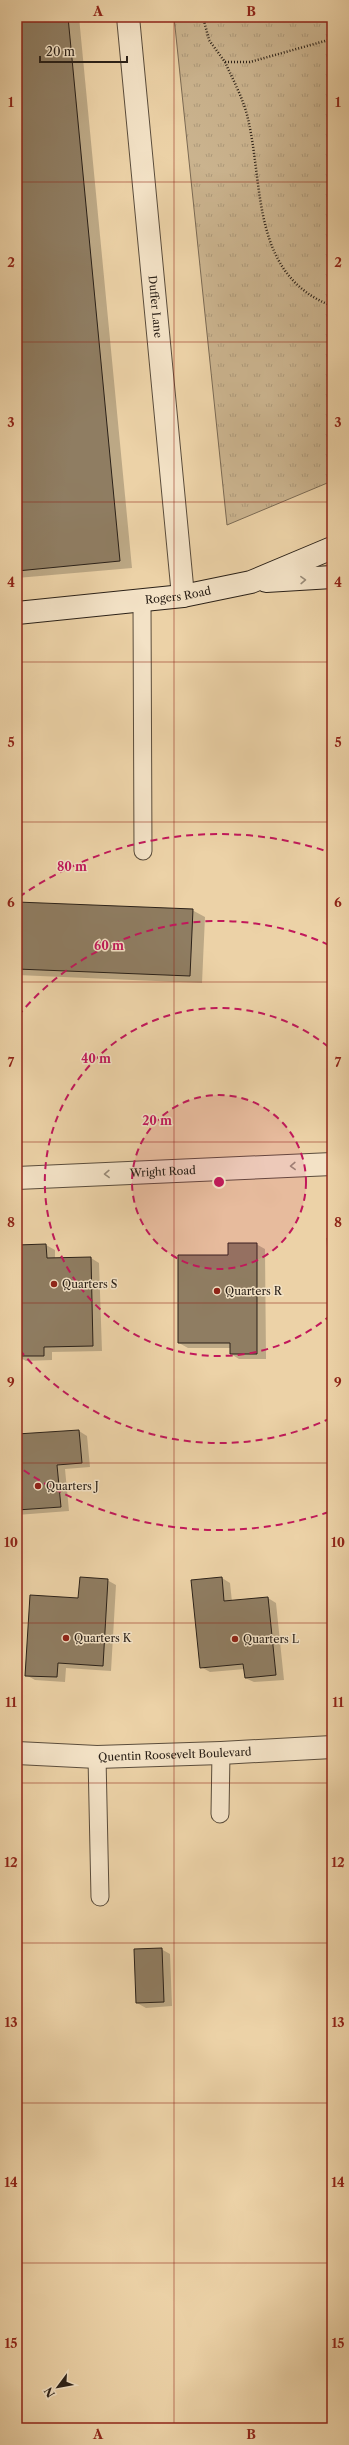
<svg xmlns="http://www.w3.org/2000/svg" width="349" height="2445" font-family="'Libre Caslon Text',serif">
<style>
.grass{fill:url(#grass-tufts);stroke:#7b6a54}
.shadow{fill:#0003}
.building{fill:#8f7d62;stroke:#2b2118}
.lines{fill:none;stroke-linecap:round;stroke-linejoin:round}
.lane-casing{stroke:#5b4d3c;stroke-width:19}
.street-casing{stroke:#5b4d3c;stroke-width:24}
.secondary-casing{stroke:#2b2118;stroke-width:24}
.path{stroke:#2b2118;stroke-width:2.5;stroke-dasharray:1 2;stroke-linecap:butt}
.lane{stroke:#f3e2c6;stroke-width:17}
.street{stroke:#f3e2c6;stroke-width:22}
.secondary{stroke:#f3e2c6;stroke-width:22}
.oneway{stroke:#998b78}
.grid{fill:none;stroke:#8f2418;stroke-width:1;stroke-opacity:0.55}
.ring{fill:none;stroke:#c2185b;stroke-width:2;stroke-dasharray:7 5}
.poi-dot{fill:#8f2418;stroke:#f3e2c6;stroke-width:1.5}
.labels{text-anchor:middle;stroke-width:3;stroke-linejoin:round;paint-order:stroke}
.street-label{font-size:11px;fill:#2b2118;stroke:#f3e2c6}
.poi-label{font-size:11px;fill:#2b2118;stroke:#f3e2c6;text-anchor:start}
.centre{fill:#c2185b;stroke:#f3e2c6;stroke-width:2}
.ring-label{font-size:12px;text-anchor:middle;font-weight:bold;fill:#c2185b;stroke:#f3e2c6;stroke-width:3;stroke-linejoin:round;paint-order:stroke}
.neatline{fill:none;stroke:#8f2418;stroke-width:1.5}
.grid-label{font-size:13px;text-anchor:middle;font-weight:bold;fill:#8f2418}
</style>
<defs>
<pattern id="grass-tufts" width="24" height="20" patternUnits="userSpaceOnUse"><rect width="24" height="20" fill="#cbb48f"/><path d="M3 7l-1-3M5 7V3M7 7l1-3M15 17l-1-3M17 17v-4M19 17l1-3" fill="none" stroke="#ae9a7b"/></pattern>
</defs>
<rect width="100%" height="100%" fill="#ecd2a7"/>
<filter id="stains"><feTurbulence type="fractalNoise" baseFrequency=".005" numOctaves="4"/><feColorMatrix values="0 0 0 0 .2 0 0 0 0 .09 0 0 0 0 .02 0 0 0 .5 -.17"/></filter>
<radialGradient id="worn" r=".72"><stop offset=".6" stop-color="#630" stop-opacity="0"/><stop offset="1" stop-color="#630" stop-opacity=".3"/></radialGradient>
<path class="grass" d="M174 17H332V481L227 525Z"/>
<path class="shadow" d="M17 17H79L132 568 17 578Z
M17 903 192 910 205 917 202 983 17 975Z
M332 1237V1295L326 1238Z
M256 1244 265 1249 266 1359H239L231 1354V1348H188L179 1343Z
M46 1245 55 1250V1258H91L99 1263 102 1351 52 1352V1360L26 1361 17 1356V1246Z
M79 1431 87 1436 90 1467 65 1469 69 1511 17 1515V1435Z
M222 1578 230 1583 232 1602 268 1598 276 1603 284 1680 254 1682 245 1678V1669L210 1672 201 1667Z
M107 1580 116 1585 111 1671 66 1668 65 1682 35 1680 26 1675Z
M161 1949 170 1954 172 2006 146 2008 137 2003Z"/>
<path class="building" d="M17 17H68L120 561 17 571Z
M17 902 193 909 190 976 17 969Z
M228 1243H257V1354H230V1343H178V1255H228Z
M46 1244 47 1258 91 1257 93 1346 44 1347V1356H17V1245Z
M79 1430 82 1463 57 1465 61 1507 17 1510V1434Z
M80 1577 108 1579 103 1666 58 1663 57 1677 25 1676 30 1595 78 1598Z
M222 1577 224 1601 268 1597 276 1675 245 1678 243 1664 200 1668 191 1580Z
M162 1948 164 2002 136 2003 134 1949Z"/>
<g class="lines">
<defs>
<path id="lane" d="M142 602 143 851
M97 1757 100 1897
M220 1814 221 1753"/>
<g id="street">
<path id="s1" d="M128 17 183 596"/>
<path id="s2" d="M17 1178 332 1164"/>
<path id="s3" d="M17 1753 97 1757 221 1753 332 1747"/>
</g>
<g id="secondary">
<path d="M266 581 332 577"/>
<path id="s4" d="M17 613 183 596 251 582 332 548"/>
</g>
</defs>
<use href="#lane" class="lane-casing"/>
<use href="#street" class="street-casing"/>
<use href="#secondary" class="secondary-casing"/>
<path class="path" d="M203 17 209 40 225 62H250L332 39
M225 62C233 80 244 100 248 119 264 187 251 275 332 306"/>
<use href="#lane" class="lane"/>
<use href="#street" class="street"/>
<use href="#secondary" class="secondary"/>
</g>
<defs><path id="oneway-chevron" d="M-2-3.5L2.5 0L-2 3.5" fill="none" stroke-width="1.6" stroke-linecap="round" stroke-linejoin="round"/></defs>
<g class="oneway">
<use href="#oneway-chevron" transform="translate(303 580) rotate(-2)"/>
<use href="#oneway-chevron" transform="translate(293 1166) rotate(178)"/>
<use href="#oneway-chevron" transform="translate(107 1174) rotate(178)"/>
</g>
<path class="grid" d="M174 17V2428M17 182H332M17 342H332M17 502H332M17 662H332M17 822H332M17 982H332M17 1142H332M17 1303H332M17 1463H332M17 1623H332M17 1783H332M17 1943H332M17 2103H332M17 2263H332"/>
<circle cx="219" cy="1182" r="87" fill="#c2185b" fill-opacity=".12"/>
<g class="ring">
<circle cx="219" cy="1182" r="87"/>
<path d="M331 1315A174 174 0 1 1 331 1049"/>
<path d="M331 1418A261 261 0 0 1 18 1348M18 1016A261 261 0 0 1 331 946"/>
<path d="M329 1512A348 348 0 0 1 19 1467M19 897A348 348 0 0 1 329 852"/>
</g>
<g class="poi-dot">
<circle cx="54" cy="1284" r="4"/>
<circle cx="217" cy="1291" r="4"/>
<circle cx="38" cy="1486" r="4"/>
<circle cx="66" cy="1638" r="4"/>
<circle cx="235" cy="1639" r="4"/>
</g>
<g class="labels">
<g class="street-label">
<text dy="4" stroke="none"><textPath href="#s1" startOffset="291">Duffer Lane</textPath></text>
<text dy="4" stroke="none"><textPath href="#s4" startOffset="162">Rogers Road</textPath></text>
<text dy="4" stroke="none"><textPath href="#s2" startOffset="146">Wright Road</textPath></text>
<text dy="4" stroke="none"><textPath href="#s3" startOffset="158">Quentin Roosevelt Boulevard</textPath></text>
</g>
<g class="poi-label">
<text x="62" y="1288">Quarters S</text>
<text x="225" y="1295">Quarters R</text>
<text x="46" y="1490">Quarters J</text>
<text x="74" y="1642">Quarters K</text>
<text x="243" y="1643">Quarters L</text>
</g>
</g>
<circle cx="219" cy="1182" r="6" class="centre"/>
<g class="ring-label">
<text x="72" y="871">80 m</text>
<text x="109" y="950">60 m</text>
<text x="96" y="1063">40 m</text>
<text x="157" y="1125">20 m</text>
</g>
<rect width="349" height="2445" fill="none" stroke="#ecd2a7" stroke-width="44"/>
<g transform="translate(58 2387) rotate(238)" stroke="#f3e2c6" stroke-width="3" paint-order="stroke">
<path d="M0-3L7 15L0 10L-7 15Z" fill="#2b2118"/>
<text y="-6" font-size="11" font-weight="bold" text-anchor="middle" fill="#2b2118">N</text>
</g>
<path d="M40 56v6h87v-6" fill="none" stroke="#2b2118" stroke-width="2"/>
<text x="46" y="56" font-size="12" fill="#2b2118" stroke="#f3e2c6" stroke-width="3" paint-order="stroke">20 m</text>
<rect x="22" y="22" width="305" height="2401" class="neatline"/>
<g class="grid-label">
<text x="98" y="16">A</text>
<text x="251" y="16">B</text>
<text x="11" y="107">1</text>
<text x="338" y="107">1</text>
<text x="11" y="267">2</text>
<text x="338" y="267">2</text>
<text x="11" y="427">3</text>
<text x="338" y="427">3</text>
<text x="11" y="587">4</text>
<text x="338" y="587">4</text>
<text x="11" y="747">5</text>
<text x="338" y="747">5</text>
<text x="11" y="907">6</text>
<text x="338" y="907">6</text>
<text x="11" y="1067">7</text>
<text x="338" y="1067">7</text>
<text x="11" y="1227">8</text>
<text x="338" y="1227">8</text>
<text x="11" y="1387">9</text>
<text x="338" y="1387">9</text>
<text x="11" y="1547">10</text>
<text x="338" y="1547">10</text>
<text x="11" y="1707">11</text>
<text x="338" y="1707">11</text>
<text x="11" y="1867">12</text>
<text x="338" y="1867">12</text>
<text x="11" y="2027">13</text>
<text x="338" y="2027">13</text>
<text x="11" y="2187">14</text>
<text x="338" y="2187">14</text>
<text x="11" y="2348">15</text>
<text x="338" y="2348">15</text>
<text x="98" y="2439">A</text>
<text x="251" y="2439">B</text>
</g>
<rect width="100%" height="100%" filter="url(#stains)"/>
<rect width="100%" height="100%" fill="url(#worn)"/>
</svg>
